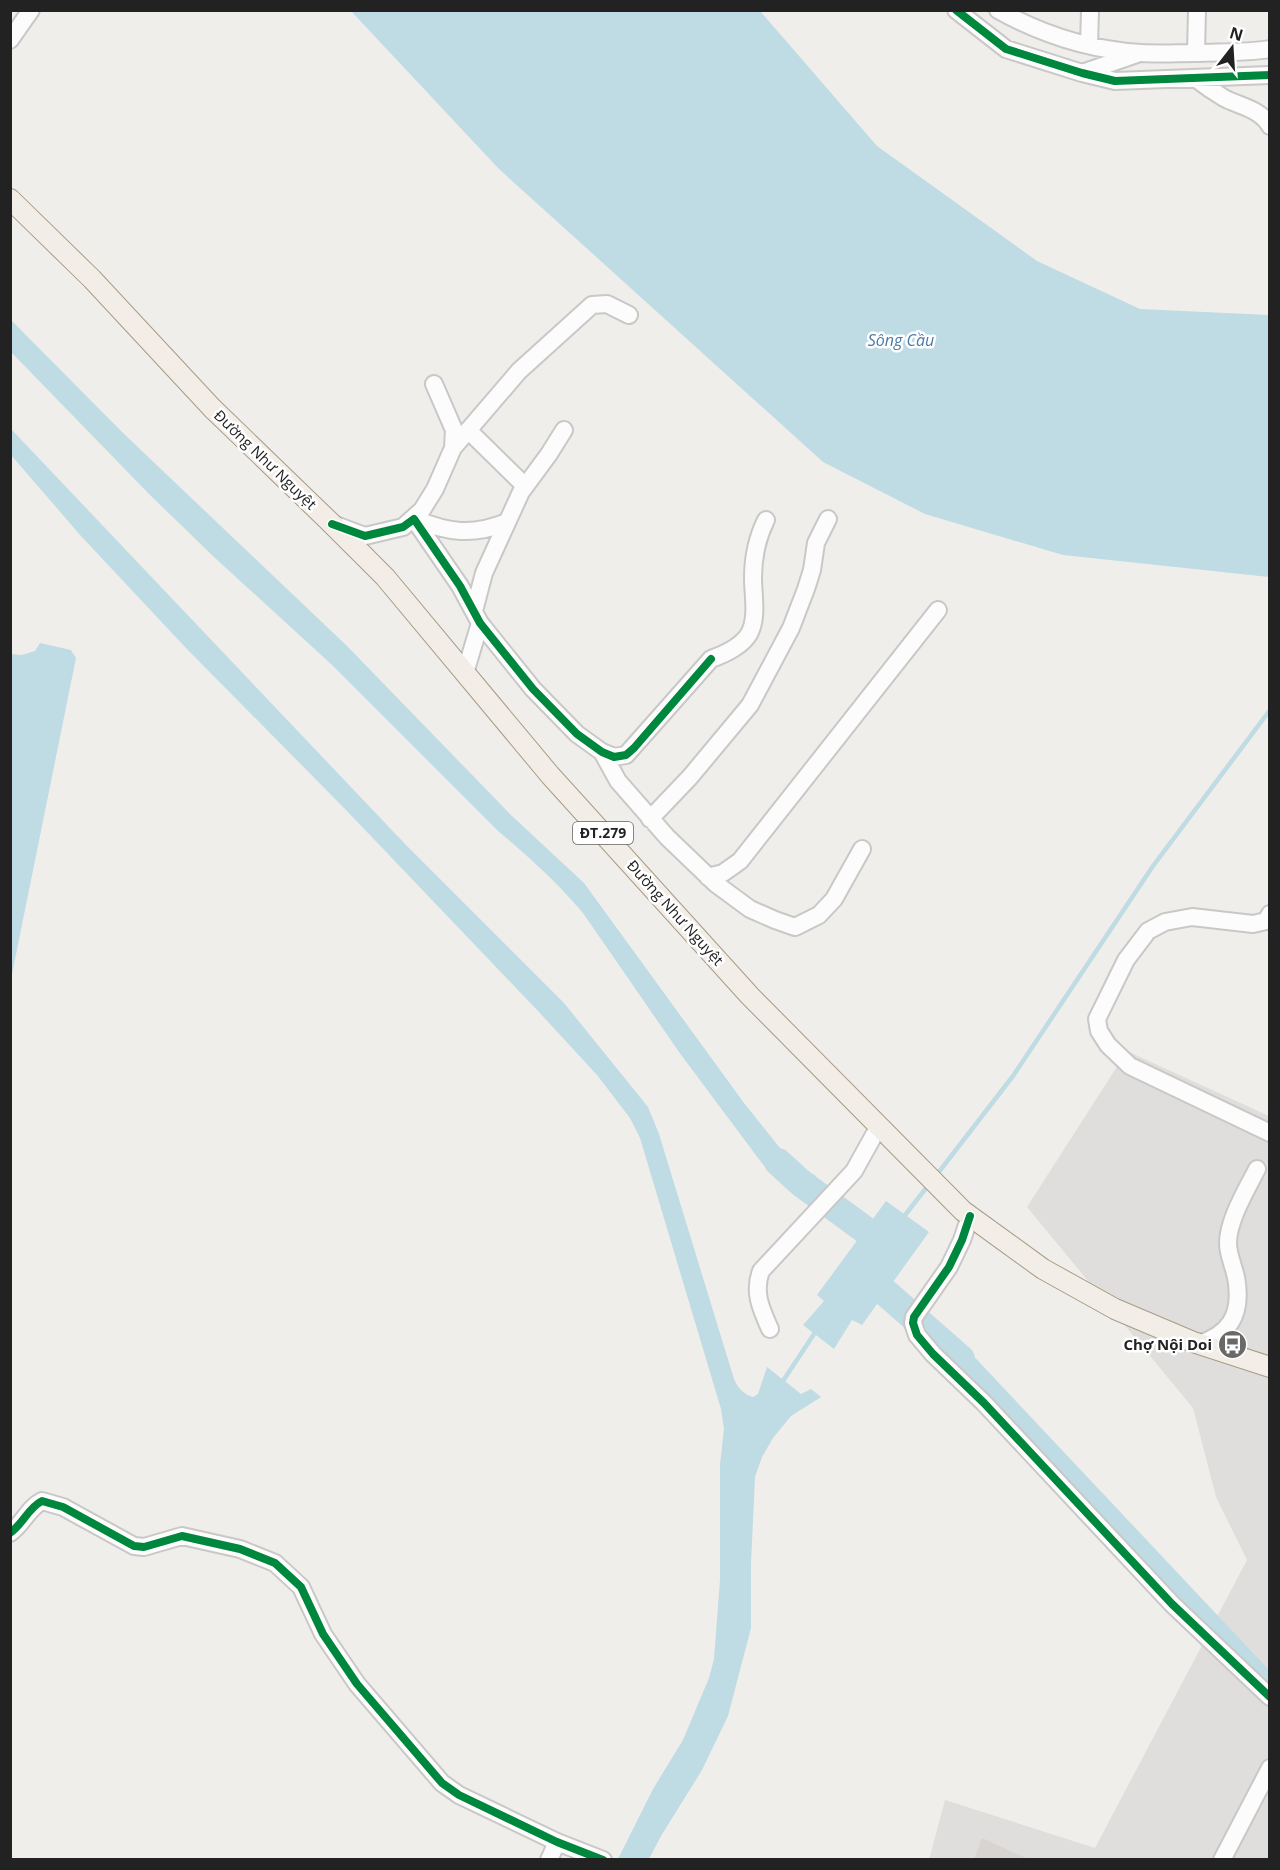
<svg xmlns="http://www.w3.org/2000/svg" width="1280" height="1870" font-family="'Open Sans',sans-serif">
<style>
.residential{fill:#dfdedc}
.water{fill:#bfdbe3}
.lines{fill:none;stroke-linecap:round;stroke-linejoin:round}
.stream{stroke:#bfdbe3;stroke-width:4.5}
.river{stroke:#bfdbe3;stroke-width:28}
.building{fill:#d7d4d2}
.minor-casing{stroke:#c9c8c7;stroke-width:20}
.major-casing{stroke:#a79c86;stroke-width:22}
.minor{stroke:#fdfcfc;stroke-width:16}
.major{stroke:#f3ede7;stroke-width:20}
.cycleway-casing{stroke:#fff;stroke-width:11}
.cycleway{stroke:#00873e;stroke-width:8}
.labels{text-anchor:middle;stroke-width:5;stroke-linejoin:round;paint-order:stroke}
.shield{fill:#fff;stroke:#646464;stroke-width:1.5}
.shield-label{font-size:14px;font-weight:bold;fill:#222}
.street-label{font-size:15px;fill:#222;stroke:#fff}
.poi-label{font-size:15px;font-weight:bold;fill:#222;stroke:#fff;text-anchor:end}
.water-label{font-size:16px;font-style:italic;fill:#4a7aab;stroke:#fff}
</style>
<rect width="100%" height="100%" fill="#f0eeeb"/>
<path class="residential" d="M1127 1051 1269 1116V1859L929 1860 945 1800 1095 1848 1247 1560 1216 1497 1193 1408 1027 1207Z"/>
<path class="water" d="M351 11H760L877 146 1037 261 1140 309 1269 315V577L1063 555 925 514 823 462 499 169Z
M10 319 123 433 347 646 512 816 584 883 744 1103 784 1153 801 1168 816 1176 800 1197 776 1179 761 1162 679 1052 583 913C558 883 528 856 498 831L331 664 214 557 149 494 11 352Z
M11 429 406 845 564 1003 648 1107 659 1134 734 1379C738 1388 743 1394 753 1397L758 1394 767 1367 801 1394 811 1389 821 1397 791 1416 773 1438 762 1457 755 1477 751 1564V1628L728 1716 702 1770 661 1836 649 1859H618L653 1789 683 1740 709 1678 714 1659 720 1580V1464L724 1429 721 1409 640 1138 630 1118 597 1075 538 1011 346 810 185 647 81 536 11 455Z
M40 643 71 650 76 658 11 979V654L22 655 35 651Z
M886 1201 929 1232 862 1325 852 1320 834 1349 803 1325 824 1301 817 1295Z
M940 1326 966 1348 1269 1670V1692L1189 1613 930 1341 934 1330Z"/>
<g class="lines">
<path class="stream" d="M935 1177 1013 1076 1153 866 1270 710
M902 1219 930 1183
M781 1384 816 1331"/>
<path class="river" d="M778 1162 801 1183 883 1243
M861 1271 961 1359"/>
</g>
<path class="building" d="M982 1838 1030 1860H974Z"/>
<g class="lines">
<defs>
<path id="minor" d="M956 10 1006 49 1082 73 1115 81 1270 75
M998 10C1043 35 1090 50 1141 53 1160 54 1178 53 1196 53 1221 52 1245 53 1270 49
M10 40 31 10
M1089 45 1090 10
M1196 53 1197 10
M1082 73 1137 54
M1195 78C1204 85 1214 92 1224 98 1239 106 1261 109 1270 126
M468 430 525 486
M453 448 519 371 592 305 607 304 629 315
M414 519 460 586 480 623 533 689 577 734 602 752 614 757 626 755 711 659C725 654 741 647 749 634 758 618 753 595 753 578 753 557 757 538 766 520
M415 519C449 533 473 536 507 522
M333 524 365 536 403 527 422 510 435 489 453 448 454 430 434 384
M474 611 484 573 521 492 549 454 564 430
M465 673 480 623
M602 752 618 781 667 837 716 884 750 909 775 920 795 927 819 915 834 899 862 849
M650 819 690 777 750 705 791 628 806 589 812 570 816 543 828 519
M708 877 723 873 740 861 938 610
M1270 914 1266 921 1253 924 1192 917 1165 922 1148 931 1126 960 1097 1019 1099 1031 1108 1045 1130 1066 1270 1133
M970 1216 962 1240 949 1267 914 1317 913 1323 917 1335 933 1354 984 1403 1172 1604 1270 1697
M770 1329C761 1309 753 1292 761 1271L854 1171 879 1126
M1199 1344C1229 1334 1241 1316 1237 1284 1236 1270 1228 1257 1228 1243 1228 1220 1247 1189 1257 1169
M10 1533C23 1524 28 1508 42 1501L63 1507 134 1546 144 1547 182 1536 240 1549 275 1563 301 1587 323 1634 357 1684 442 1783 459 1795 557 1842 603 1860
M549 1860 557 1842
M1222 1860 1270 1768"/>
<path id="major" d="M10 199 92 279 212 408 332 524 385 577 550 775 750 996 963 1211 1043 1269 1115 1309 1193 1342 1270 1367"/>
</defs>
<use href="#minor" class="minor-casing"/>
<use href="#major" class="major-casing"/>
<use href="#minor" class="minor"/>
<use href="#major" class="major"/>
<defs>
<path id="cycleway" d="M956 10 1006 49 1082 73 1115 81 1270 75
M332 524 365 536 403 527 414 519 460 586 480 623 533 689 577 734 602 752 614 757 626 755 634 748 711 659
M970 1216 962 1240 949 1267 914 1317 913 1323 917 1335 933 1354 984 1403 1172 1604 1270 1697
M10 1533C23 1524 28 1508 42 1501L63 1507 134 1546 144 1547 182 1536 240 1549 275 1563 301 1587 323 1634 357 1684 442 1783 459 1795 557 1842 603 1860"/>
</defs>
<use href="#cycleway" class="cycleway-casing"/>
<use href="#cycleway" class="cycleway"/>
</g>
<defs>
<symbol id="bus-disc" viewBox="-11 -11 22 22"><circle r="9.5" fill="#6a6968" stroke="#fff"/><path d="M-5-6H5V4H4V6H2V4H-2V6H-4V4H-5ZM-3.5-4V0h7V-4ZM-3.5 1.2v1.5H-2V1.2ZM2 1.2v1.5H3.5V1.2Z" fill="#fff"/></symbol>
</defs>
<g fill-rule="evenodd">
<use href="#bus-disc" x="1216" y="1328" width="33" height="33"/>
</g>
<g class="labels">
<rect class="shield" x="573" y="822" width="60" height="22" rx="4.5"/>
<g class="shield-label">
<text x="603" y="838">ĐT.279</text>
</g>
<g class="street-label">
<text transform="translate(265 460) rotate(44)" y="5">Đường Như Nguyệt</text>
<text transform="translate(675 913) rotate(48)" y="5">Đường Như Nguyệt</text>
</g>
<g class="poi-label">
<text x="1212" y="1350">Chợ Nội Doi</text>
</g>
<g class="water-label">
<text x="901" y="346">Sông Cầu</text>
</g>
</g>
<rect width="1280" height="1870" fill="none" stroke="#222222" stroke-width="24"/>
<g transform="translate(1232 48) rotate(17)" stroke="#ffffff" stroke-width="4.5" paint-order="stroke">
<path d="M0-4.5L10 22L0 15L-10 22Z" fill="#222222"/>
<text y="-9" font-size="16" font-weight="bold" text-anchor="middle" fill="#222222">N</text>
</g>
</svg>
